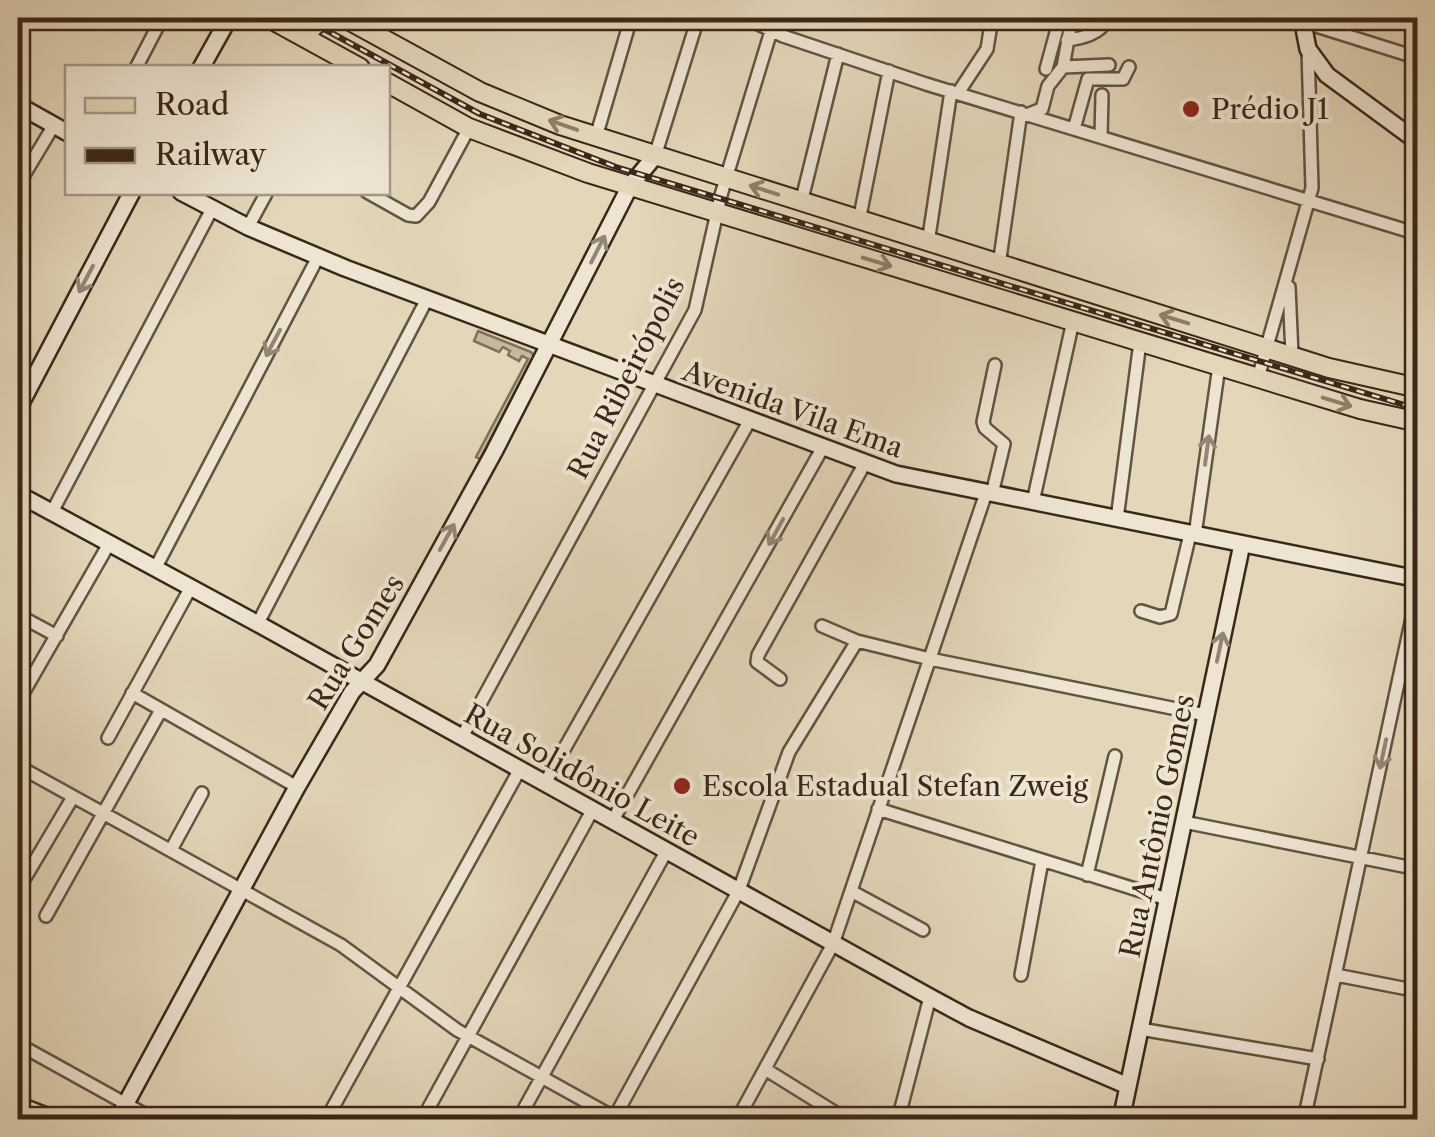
<svg xmlns="http://www.w3.org/2000/svg" width="1435" height="1137" font-family="'Libre Caslon Text',serif">
<style>
.green{fill:#c6b89e;stroke:#80705b;stroke-width:2.5}
.lines{fill:none;stroke-linecap:round;stroke-linejoin:round}
.street-casing{stroke:#645340;stroke-width:16}
.secondary-casing{stroke:#3a2718;stroke-width:20}
.primary-casing{stroke:#3a2718;stroke-width:22}
.street{stroke:#ede4d2;stroke-width:11}
.secondary{stroke:#ede4d2;stroke-width:15}
.primary{stroke:#e3d6b9;stroke-width:18}
.rail-casing{stroke:#3a2718;stroke-width:6}
.rail{stroke:#ede4d2;stroke-width:2.5;stroke-dasharray:8;stroke-linecap:butt}
.oneway{stroke:#8e7e68}
.oneway2{stroke:#948675}
.poi-dot{fill:#8f2418;stroke:#ede4d2;stroke-width:4}
.labels{text-anchor:middle;stroke-width:8;stroke-linejoin:round;paint-order:stroke}
.poi-label{font-size:28px;fill:#3a2718;stroke:#ede4d2;text-anchor:start}
.street-label{font-size:28px;fill:#3a2718;stroke:#ede4d2}
</style>
<rect width="100%" height="100%" fill="#e3d6b9"/>
<filter id="stains"><feTurbulence type="fractalNoise" baseFrequency=".002" numOctaves="4"/><feColorMatrix values="0 0 0 0 .2 0 0 0 0 .09 0 0 0 0 .02 0 0 0 .5 -.17"/></filter>
<radialGradient id="worn" r=".72"><stop offset=".6" stop-color="#630" stop-opacity="0"/><stop offset="1" stop-color="#630" stop-opacity=".3"/></radialGradient>
<path class="green" d="M478 331 531 352 534 356 480 459 476 457 528 359 522 356 519 361 508 355 510 351 503 347 499 352 474 341Z"/>
<g class="lines">
<defs>
<path id="street" d="M746 18 783 36 926 84 1418 234
M1291 18 1418 58
M1092 20 1093 18
M1067 40C1084 38 1099 34 1109 18
M1063 67 1109 65
M136 68 162 18
M1046 69 1060 18
M958 93 987 49 992 18
M1029 114 1042 109 1048 86 1063 67 1072 18
M1074 129 1088 79H1123L1129 67
M596 137 631 18
M1101 137 1102 95
M655 156 698 18
M18 185 54 125
M367 192 408 215 416 216 429 202 469 128
M801 203 838 54
M859 221 889 71
M248 227 267 192
M928 243 951 91
M999 265 1021 112
M1289 287 1292 355
M1258 378 1312 188 1308 49
M992 494 1004 444 985 428 983 422 995 365
M1033 502 1073 321
M52 512 212 209
M1117 519 1140 342
M1195 535 1219 366
M156 567 318 257
M1141 611 1160 617 1171 614 1190 534
M18 615 57 636
M258 623 427 299
M822 626 857 641 930 659 1206 715
M780 679 757 662 758 655 865 463
M132 693 297 787
M18 702 110 542
M462 737 695 310 721 195 775 18
M108 738 191 587
M18 766 341 945 457 1030 619 1120
M545 783 750 420
M878 809 1167 899
M613 820 823 447
M1184 822 1418 869
M171 850 202 793
M1087 875 1115 756
M19 888 73 797
M851 891 923 930
M46 916 161 710
M1021 975 1042 861
M1336 975 1418 991
M1140 1029 1318 1059
M18 1044 155 1120
M765 1069 847 1120
M326 1120 520 769
M422 1120 593 809
M518 1120 667 850
M613 1120 739 890 789 752 857 641
M737 1120 833 944 986 493
M898 1120 930 997
M1304 1120 1418 590"/>
<path id="secondary" d="M1302 18 1308 49 1327 75 1418 142
M201 68 229 18
M18 105 68 133
M181 192 248 227 345 268 896 474 1418 579
M18 409 132 192
M18 494 262 626 930 997 969 1018 1128 1086
M18 1105 57 1120
M117 1120 297 787 352 692 377 665 494 452 630 186 655 156
M1121 1120 1242 544"/>
<path id="primary" d="M269 18 360 68
M345 18 480 92 560 125 1329 368 1418 388
M306 37C315 20 325 18 344 18
M388 83 469 128 588 173 1360 409 1418 422"/>
</defs>
<use href="#street" class="street-casing"/>
<use href="#secondary" class="secondary-casing"/>
<use href="#primary" class="primary-casing"/>
<use href="#street" class="street"/>
<use href="#secondary" class="secondary"/>
<use href="#primary" class="primary"/>
<defs>
<path id="rail" d="M304 18 480 114 616 167 1418 409"/>
</defs>
<use href="#rail" class="rail-casing"/>
<use href="#rail" class="rail"/>
</g>
<defs><path id="oneway-shaft" d="M-6 0H5M1.5-3L5.5 0L1.5 3" fill="none" stroke-width="1.6" stroke-linecap="round" stroke-linejoin="round" transform="scale(2.5)"/></defs>
<g class="oneway">
<use href="#oneway-shaft" transform="translate(563 125) rotate(-161)"/>
<use href="#oneway-shaft" transform="translate(764 190) rotate(-162)"/>
<use href="#oneway-shaft" transform="translate(877 262) rotate(17)"/>
<use href="#oneway-shaft" transform="translate(1174 319) rotate(-163)"/>
<use href="#oneway-shaft" transform="translate(1337 402) rotate(17)"/>
</g>
<g class="oneway2">
<use href="#oneway-shaft" transform="translate(598 249) rotate(-63)"/>
<use href="#oneway-shaft" transform="translate(86 279) rotate(118)"/>
<use href="#oneway-shaft" transform="translate(273 343) rotate(118)"/>
<use href="#oneway-shaft" transform="translate(1207 450) rotate(-82)"/>
<use href="#oneway-shaft" transform="translate(776 532) rotate(119)"/>
<use href="#oneway-shaft" transform="translate(447 537) rotate(-61)"/>
<use href="#oneway-shaft" transform="translate(1220 647) rotate(-78)"/>
<use href="#oneway-shaft" transform="translate(1383 754) rotate(102)"/>
</g>
<g class="poi-dot">
<circle cx="1191" cy="109" r="10"/>
<circle cx="682" cy="786" r="10"/>
</g>
<g class="labels">
<g class="poi-label">
<text x="1211" y="119">Prédio J1</text>
<text x="702" y="796">Escola Estadual Stefan Zweig</text>
</g>
<g class="street-label">
<text transform="translate(626 378) rotate(-63)" y="10">Rua Ribeirópolis</text>
<text transform="translate(793 409) rotate(20)" y="10">Avenida Vila Ema</text>
<text transform="translate(356 642) rotate(-58)" y="10">Rua Gomes</text>
<text transform="translate(582 775) rotate(29)" y="10">Rua Solidônio Leite</text>
<text transform="translate(1157 826) rotate(-78)" y="10">Rua Antônio Gomes</text>
</g>
</g>
<rect width="1435" height="1137" fill="none" stroke="#e3d6b9" stroke-width="60"/>
<rect x="20" y="20" width="1395" height="1097" fill="none" stroke="#3a2718" stroke-width="5"/>
<rect x="30" y="30" width="1375" height="1077" fill="none" stroke="#3a2718" stroke-width="2.5"/>
<rect x="65" y="65" width="325" height="130" fill="#ede4d2" stroke="#a59888" stroke-width="2.5"/>
<rect x="85" y="98" width="50" height="15" fill="#e3d6b9" stroke="#a59888" stroke-width="2.5"/>
<text x="155" y="115" font-size="30" fill="#3a2718">Road</text>
<rect x="85" y="148" width="50" height="15" fill="#3a2718" stroke="#a59888" stroke-width="2.5"/>
<text x="155" y="165" font-size="30" fill="#3a2718">Railway</text>
<rect width="100%" height="100%" filter="url(#stains)"/>
<rect width="100%" height="100%" fill="url(#worn)"/>
</svg>
